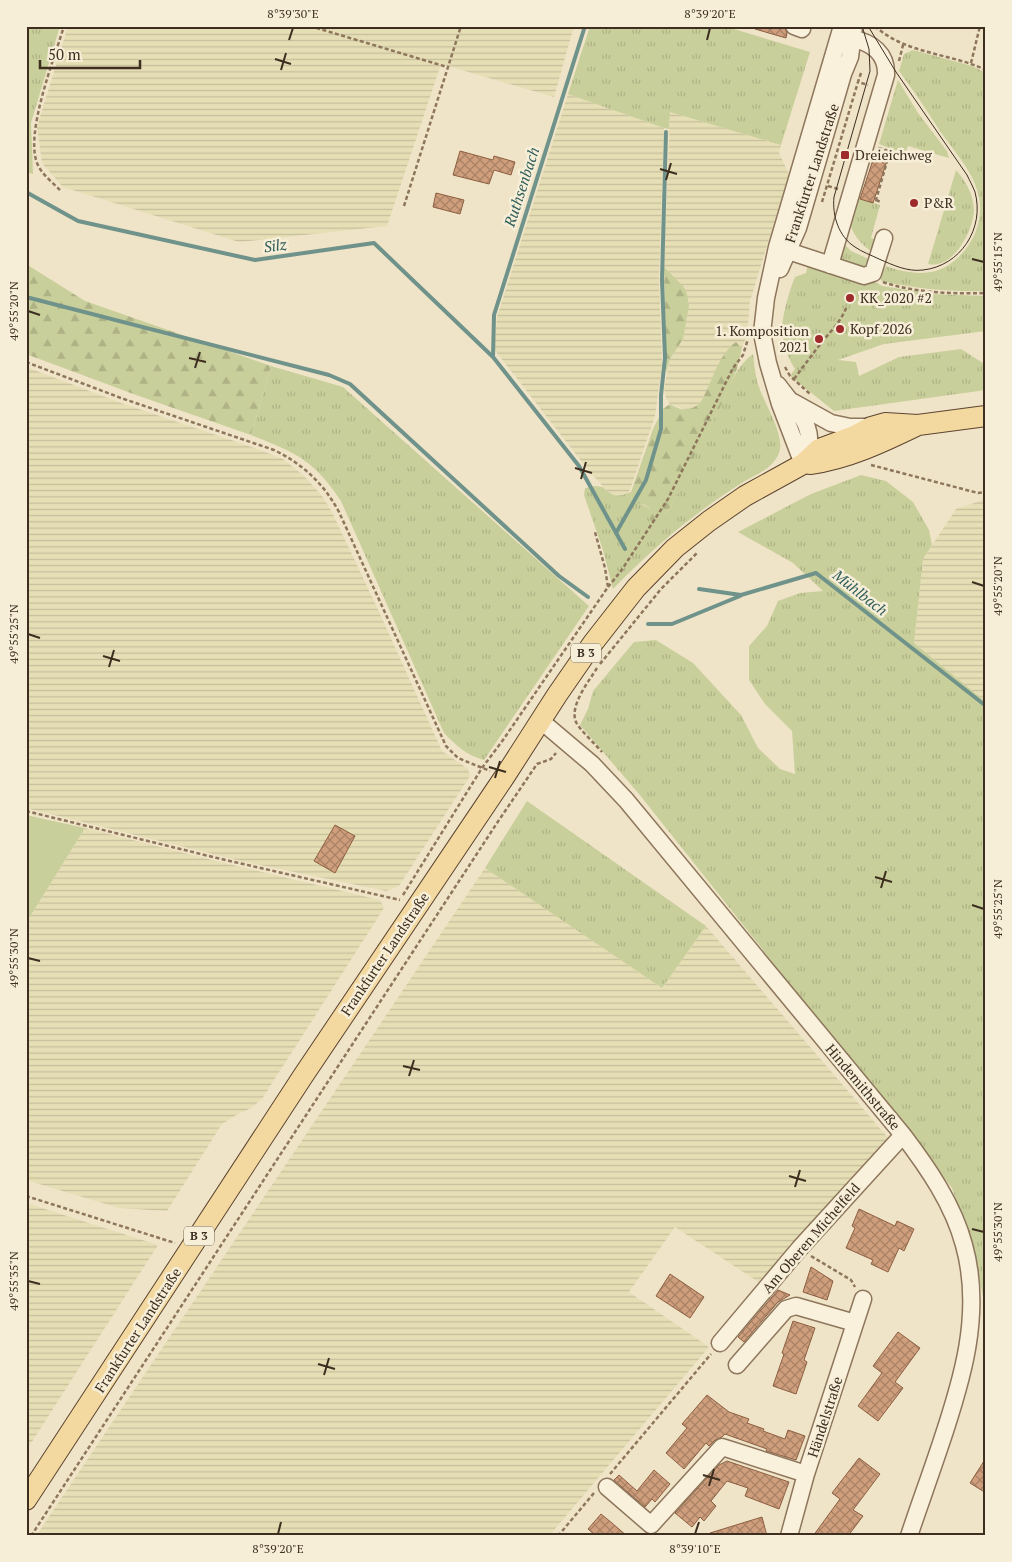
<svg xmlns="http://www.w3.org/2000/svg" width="1012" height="1562" font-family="'PT Serif',serif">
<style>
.farmland{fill:url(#farmland-rules)}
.grass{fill:url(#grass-tufts)}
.forest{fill:url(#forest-firs)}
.garden{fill:#c9cf9b}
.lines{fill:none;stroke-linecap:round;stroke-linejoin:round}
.stream{stroke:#6f938a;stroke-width:4}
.building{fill:url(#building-cross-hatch);stroke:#8d5f41}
.minor-casing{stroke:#8d765c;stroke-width:19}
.major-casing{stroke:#5b4430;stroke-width:22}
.path{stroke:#8d765c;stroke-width:2.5;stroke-dasharray:4 2.5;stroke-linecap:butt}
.minor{stroke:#faf1dc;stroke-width:16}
.major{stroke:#f3d9a0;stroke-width:20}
.tram{stroke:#3d2e20;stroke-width:1}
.ticks{fill:none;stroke:#3d2e20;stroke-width:2}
.poi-dot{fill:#9e2a2b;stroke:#f7eed8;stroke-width:2}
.labels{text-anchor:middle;stroke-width:5;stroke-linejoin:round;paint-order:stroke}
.shield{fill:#f7eed8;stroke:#756857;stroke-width:1}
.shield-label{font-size:12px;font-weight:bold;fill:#3d2e20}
.poi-label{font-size:14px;fill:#3d2e20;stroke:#f7eed8;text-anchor:start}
.street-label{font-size:14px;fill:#3d2e20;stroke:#f7eed8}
.water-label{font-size:15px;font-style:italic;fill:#2f5d5a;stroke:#f7eed8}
.neatline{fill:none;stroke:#3d2e20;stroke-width:2}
.ticks-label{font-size:12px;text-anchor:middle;fill:#3d2e20}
</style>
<defs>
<pattern id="farmland-rules" width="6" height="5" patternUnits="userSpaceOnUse" patternTransform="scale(1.25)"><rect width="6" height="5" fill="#e6deb5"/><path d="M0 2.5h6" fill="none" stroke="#c6bf9b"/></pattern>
<pattern id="grass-tufts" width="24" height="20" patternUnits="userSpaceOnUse" patternTransform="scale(1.25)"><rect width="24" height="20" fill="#c9cf9b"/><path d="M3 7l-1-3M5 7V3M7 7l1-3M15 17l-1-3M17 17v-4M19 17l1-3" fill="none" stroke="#aeb285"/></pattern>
<pattern id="forest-firs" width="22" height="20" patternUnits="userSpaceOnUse" patternTransform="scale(1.25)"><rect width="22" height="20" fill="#c9cf9b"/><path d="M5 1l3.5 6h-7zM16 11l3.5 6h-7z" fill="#aeb285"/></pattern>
<pattern id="building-cross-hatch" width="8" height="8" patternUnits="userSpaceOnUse" patternTransform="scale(1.25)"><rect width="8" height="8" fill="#cf9f7d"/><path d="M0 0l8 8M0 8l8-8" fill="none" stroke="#a98266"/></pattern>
</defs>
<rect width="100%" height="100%" fill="#f0e4c8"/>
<path class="farmland" d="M68 26H326L334 28 335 26H574L554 97 441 64 387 226 239 242 63 187 42 163 37 127Z
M568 94 664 128 659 280 662 364 655 416 631 487 628 493 616 496 610 494 589 471 494 349 497 317Z
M670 112 781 145 779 153 789 174 750 301 747 335 742 348 736 342 725 354 700 403 693 409 686 410 670 404 666 398 664 389 670 359 683 339 668 272 664 267Z
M26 367 124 404 255 448 283 459 304 476 322 496 332 512 380 614 442 751 468 769 470 776 399 886 386 891 245 862 26 808Z
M986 499V702L914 643 923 559 956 509Z
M85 828 220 862 380 900 384 908 262 1099 251 1108 238 1114 222 1124 167 1211 119 1208 26 1180V923Z
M485 868 662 988 706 926 890 1140 763 1285 675 1227 629 1292 709 1347 549 1536H36Z
M26 1203 158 1245 26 1451Z"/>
<path class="grass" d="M26 26H60L31 123 33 174 26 172Z
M590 26H724L810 52 781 145 670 112 669 129 664 128 568 94Z
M913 50 972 66 986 73V291C950 292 916 289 882 281L879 278 886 266C909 274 934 278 954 261 974 245 985 218 978 193 972 170 953 150 940 131 927 111 914 91 899 71L904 54Z
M898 80 918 113 947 151 949 158 908 146 905 154 879 144Z
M956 170C966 181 973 194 974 209 974 230 953 270 928 264Z
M854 196 880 205 871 238 879 241 875 253C863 248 849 231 849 217 849 211 852 203 854 196Z
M843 243 851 251 873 261 868 268 838 258Z
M808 264 861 280 875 282 882 286 933 294 986 296V331L884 344 838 360 856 362 859 376 899 357 961 349 986 365V390L834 411 790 376 795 369C788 358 783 344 782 331 781 320 790 288 795 277L806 273Z
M753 354C754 363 755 372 757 381 762 400 783 431 780 449 777 466 759 473 745 481 695 512 654 547 613 589L603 550 584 495 585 488 595 486 603 487C614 498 617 497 631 492L632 500 665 515C680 495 686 472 697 449 703 436 713 423 719 409 729 389 734 368 753 354Z
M271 366 343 387 589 606 484 760C466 755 457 746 444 733L341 501C313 459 296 453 251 435Z
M861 475 886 481 913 502 929 530 932 545 923 559 914 643 986 702V1302H984L974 1251 952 1188 639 794 580 725 588 709 593 691 634 642 656 640 693 663 741 715 758 748 780 769 795 774 792 731 765 704 749 680V646L767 626 778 601 800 593 823 591 793 563 738 532 811 494Z
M527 801 706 926 662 988 485 868Z"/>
<path class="forest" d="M26 264 85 301 271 366 251 435 136 395 26 354Z
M664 267 683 286 687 294 689 306 683 339 670 359 666 373Z
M736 342 742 348 737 369 719 410 696 452 684 484 678 492 675 500 665 515 658 520 652 521 648 518 650 508C643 503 639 505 632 500L631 492 653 429 663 409 670 404C681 411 689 412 700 403 711 386 718 354 736 342Z"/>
<path class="garden" d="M26 815 85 828 26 923Z"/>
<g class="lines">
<path class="stream" d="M26 192 78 221 255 260 374 243 493 357 579 466 625 549
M26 297 329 375 350 384 559 576 588 597
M493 357 494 315 585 26
M616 533 646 480 661 429V395L665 358 662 280 666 132
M699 589 741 595 816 573 986 706
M648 624H672L740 596"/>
</g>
<path class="building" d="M755 26H784L787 33 786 38 755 29Z
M460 151 493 160 494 156 515 162 511 175 494 170 489 184 453 175Z
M876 151 889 155 873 203 860 199Z
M436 193 464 200 460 214 433 207Z
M335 825 355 836 335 873 314 861Z
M859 1209 895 1226 897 1221 914 1229 904 1251 899 1248 888 1272 871 1264 873 1260 846 1248 855 1228 852 1226Z
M811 1267 833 1281 827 1300 803 1292Z
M670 1274 704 1297 690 1318 656 1296Z
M778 1290 790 1295 778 1302 744 1342 738 1337Z
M793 1321 815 1328 804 1360 807 1362 796 1394 773 1386 784 1354 782 1353Z
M898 1332 920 1348 895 1382 903 1388 878 1421 858 1406 882 1373 873 1366Z
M707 1395 729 1412 749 1419 747 1423 764 1429 763 1431 785 1439 788 1430 805 1436 796 1460 766 1451 767 1449 725 1434 722 1437 715 1440 709 1446 706 1443 684 1469 666 1453 687 1428 682 1424Z
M859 1458 880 1474 853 1510 863 1516 848 1536H813L840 1499 832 1493Z
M986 1458V1493L970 1483Z
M727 1461 789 1482 779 1509 745 1496 748 1488 727 1481 711 1501 716 1506 704 1521 700 1517 692 1527 675 1513 719 1465Z
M654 1470 670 1484 655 1502 652 1499 645 1507 614 1480 619 1475 637 1491Z
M601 1514 612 1523 627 1536H596L588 1529Z
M762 1517 767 1536H711L710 1533Z"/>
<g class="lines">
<defs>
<path id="minor" d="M794 26 802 29V26
M779 248 864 276 873 273 884 238
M830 265 886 75C887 54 872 42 852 39
M780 269 798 228 843 74 850 57 854 26
M778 385C797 411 820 429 804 462
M793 402 831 423 850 427H871
M803 464 780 404 768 363 762 333 766 298 777 247 842 26
M540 720 592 764 626 800 903 1135C928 1168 953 1204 964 1245 983 1313 962 1381 940 1446 930 1476 919 1506 909 1536
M720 1343 799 1249 903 1135
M737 1365 786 1309 796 1306 855 1323
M607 1487 651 1525 722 1447 806 1474
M789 1536 806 1474 863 1299"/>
<path id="major" d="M810 464C847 459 883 442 916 426
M26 1500 303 1076 505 776 557 695 593 643 636 588 675 548 709 521 745 496 803 464 819 449 854 436 871 427 885 423 918 425 986 416"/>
</defs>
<use href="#minor" class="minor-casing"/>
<use href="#major" class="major-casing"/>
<path class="path" d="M310 26 447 67
M875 26C905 54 950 53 986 70
M335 28V26
M899 61 903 45
M971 63 980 26
M861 73 858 82 868 85
M878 148 896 153
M828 186 838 189
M60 190C53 183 43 175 39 167 22 139 55 57 64 26
M875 200H876L890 151
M876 200 881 202
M822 202 858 82
M404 206 461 26
M883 282C915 293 952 294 986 293
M26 362 121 398 274 450C303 464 324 484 339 512L446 746 458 758 490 771
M785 367 790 376 810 394
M794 379C804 366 813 353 823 341 834 327 840 323 847 306
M871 465 978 493 986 492
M608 587 621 571 668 499 733 368 743 355 748 339
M600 664 661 589 697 553
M597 668C589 681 569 706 576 722 579 729 596 745 602 752
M26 811 217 858 400 900
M403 895 482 768 503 740 608 587 605 568 595 532
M26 1196 175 1243
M811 1256 851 1280 855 1287
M610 1474 711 1354
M31 1536 497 823 537 764 551 759 556 753
M558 1536 594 1493"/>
<use href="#minor" class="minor"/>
<use href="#major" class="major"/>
<path class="tram" d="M862 26 869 49 870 71 834 197C832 216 839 237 855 247 862 252 871 255 879 259 893 265 907 272 923 270 960 266 985 229 975 192 973 187 970 181 967 175L896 72 868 26"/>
</g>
<path class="ticks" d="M289 40 293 28M707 40 710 28M275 59 291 64M281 70 286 53M660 169 677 174M666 180 671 163M972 259 984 262M28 311 40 315M189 358 206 362M195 368 200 352M575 468 592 473M581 479 586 462M972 582 984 586M28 634 40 638M103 656 120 661M109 667 114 650M489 767 506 772M495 778 500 761M875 877 892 882M881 888 886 871M972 905 984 909M28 958 40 961M403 1066 420 1070M409 1076 414 1060M789 1176 806 1181M795 1187 800 1170M972 1229 984 1232M28 1281 40 1284M318 1364 335 1369M324 1375 329 1358M703 1475 720 1480M709 1486 714 1469M278 1534 281 1522M695 1534 699 1522"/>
<g class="poi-dot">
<rect x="840" y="150" width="10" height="10" rx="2.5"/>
<circle cx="914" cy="203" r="5"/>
<circle cx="850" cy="298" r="5"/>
<circle cx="840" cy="329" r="5"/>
<circle cx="819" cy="339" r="5"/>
</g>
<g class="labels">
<g class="shield">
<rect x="571" y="643.5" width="30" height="19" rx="4"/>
<rect x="184" y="1226.5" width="30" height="19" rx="4"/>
</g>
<g class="shield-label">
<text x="586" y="657">B 3</text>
<text x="199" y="1240">B 3</text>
</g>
<g class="poi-label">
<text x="855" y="160">Dreieichweg</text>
<text x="924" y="208">P&amp;R</text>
<text x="860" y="303">KK_2020 #2</text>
<text x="850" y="334">Kopf 2026</text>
<text x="809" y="336" text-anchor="end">1. Komposition<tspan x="809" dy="16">2021</tspan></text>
</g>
<g class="street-label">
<text transform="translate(812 173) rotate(-72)" y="5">Frankfurter Landstraße</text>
<text transform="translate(385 954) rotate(-56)" y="5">Frankfurter Landstraße</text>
<text transform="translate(863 1087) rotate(50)" y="5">Hindemithstraße</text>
<text transform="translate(811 1238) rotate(-49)" y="5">Am Oberen Michelfeld</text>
<text transform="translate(138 1330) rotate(-57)" y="5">Frankfurter Landstraße</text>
<text transform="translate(825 1417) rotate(-72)" y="5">Händelstraße</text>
</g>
<g class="water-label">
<text transform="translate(522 187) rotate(-72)" y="5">Ruthsenbach</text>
<text transform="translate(275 246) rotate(-8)" y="5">Silz</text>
<text transform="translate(860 593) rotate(38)" y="5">Mühlbach</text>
</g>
</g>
<rect width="1012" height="1562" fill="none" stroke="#f7eed8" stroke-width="55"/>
<path d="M40 60v8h100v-8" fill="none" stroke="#3d2e20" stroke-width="2.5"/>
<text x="48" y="60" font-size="15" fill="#3d2e20" stroke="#f7eed8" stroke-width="4" paint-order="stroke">50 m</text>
<rect x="28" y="28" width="956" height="1506" class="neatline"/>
<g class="ticks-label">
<text x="293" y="18">8°39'30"E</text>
<text x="710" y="18">8°39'20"E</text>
<text transform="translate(998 262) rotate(-90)" y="4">49°55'15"N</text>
<text transform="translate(14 311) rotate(-90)" y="4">49°55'20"N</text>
<text transform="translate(998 586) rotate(-90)" y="4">49°55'20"N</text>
<text transform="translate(14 634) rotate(-90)" y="4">49°55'25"N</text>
<text transform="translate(998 909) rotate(-90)" y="4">49°55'25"N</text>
<text transform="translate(14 958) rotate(-90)" y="4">49°55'30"N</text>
<text transform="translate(998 1232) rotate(-90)" y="4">49°55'30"N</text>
<text transform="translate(14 1281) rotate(-90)" y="4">49°55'35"N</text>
<text x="278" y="1553">8°39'20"E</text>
<text x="695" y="1553">8°39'10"E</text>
</g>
</svg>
